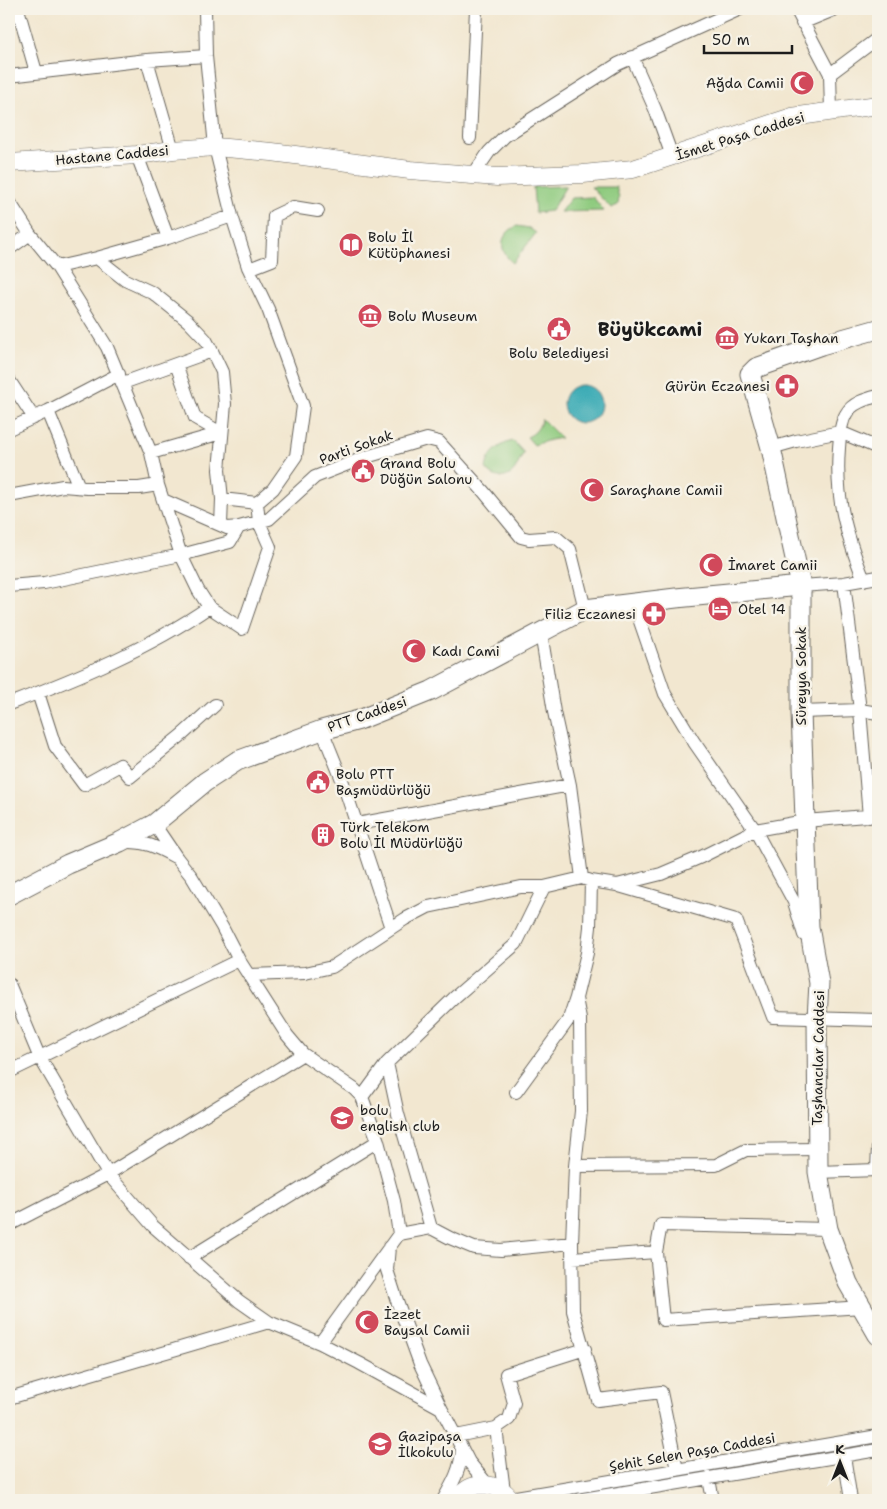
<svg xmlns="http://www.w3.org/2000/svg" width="887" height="1509" font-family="'Shantell Sans',sans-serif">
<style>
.green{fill:#8fcb7f;stroke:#56744e}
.water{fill:#3aabb5;stroke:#2b6468}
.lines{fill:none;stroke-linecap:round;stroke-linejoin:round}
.minor-casing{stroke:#67635b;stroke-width:14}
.secondary-casing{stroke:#67635b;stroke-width:19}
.primary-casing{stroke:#67635b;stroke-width:21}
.minor{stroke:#fff;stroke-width:12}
.secondary{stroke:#fff;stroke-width:18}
.primary{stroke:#fff;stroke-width:19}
.labels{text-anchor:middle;stroke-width:5;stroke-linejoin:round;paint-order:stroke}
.poi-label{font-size:14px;fill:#1c1c1c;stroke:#f7f3e8;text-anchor:start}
.street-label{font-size:14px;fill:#1c1c1c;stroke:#f7f3e8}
.district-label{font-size:19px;font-weight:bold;fill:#1c1c1c;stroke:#f7f3e8}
</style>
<rect width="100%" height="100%" fill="#f7f3e8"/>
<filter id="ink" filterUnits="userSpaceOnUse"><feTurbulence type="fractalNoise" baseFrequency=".02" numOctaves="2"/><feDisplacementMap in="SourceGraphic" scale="10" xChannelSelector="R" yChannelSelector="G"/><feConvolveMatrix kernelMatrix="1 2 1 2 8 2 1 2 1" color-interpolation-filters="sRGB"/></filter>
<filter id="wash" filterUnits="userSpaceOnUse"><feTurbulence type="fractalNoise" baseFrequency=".0096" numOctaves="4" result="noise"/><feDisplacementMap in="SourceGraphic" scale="20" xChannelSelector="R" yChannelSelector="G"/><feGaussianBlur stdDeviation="1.12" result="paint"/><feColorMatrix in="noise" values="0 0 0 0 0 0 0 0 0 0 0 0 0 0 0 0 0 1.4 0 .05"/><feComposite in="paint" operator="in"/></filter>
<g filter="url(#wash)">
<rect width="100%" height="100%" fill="#f2e7d0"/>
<path class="green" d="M566 186 551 211 535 213 533 187Z
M591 187H616L619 197 618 205 611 208Z
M593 197 604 211 560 212 571 198Z
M517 226 529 228 536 233 513 263C498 251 499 234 517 226Z
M542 419 561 438 550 440 534 445 527 437C536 433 539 428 542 419Z
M513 441 524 453C520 458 519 463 516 468 509 481 493 480 486 468 488 454 499 444 513 441Z"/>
<path class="water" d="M563 404a19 19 0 1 1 38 0a19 19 0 1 1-38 0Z"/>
</g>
<g filter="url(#ink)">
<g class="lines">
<defs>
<path id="minor" d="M18 9 36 72
M796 9 830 74 831 112
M802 23 836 9
M632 57 655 109 672 156
M147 60 173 150
M830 74 878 38
M9 76 147 60 206 56
M470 138 476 9
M137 155 168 238
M473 175 489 152 505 136 618 64 740 9
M9 201 30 234 57 267 107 347 151 453 158 485 181 555 198 590 209 607 242 629 270 547 259 522 257 503
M9 249 30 234
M97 258 168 238 232 216
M57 267 97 258 125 280 153 293 188 321 206 340 212 351 222 372 225 404 219 470 222 499 257 503 273 489 296 456 303 406 268 309 248 267 232 216 215 147 206 56 205 9
M248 267H254L272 260 274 216 293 207 318 211
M176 364 195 418 221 433
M9 380 34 418
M123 383 212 351
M48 411 79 487
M9 429 48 411 119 374
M771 448 796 441 840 432 878 448
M151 453 221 433
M9 496 63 486 87 488H139L158 485
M163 500 227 528 239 527 269 519 315 477 366 457 427 439 439 442 484 492 521 537 529 539 556 537 570 549 585 609
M221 525 222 499
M864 580C846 534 835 498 839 448 840 437 840 424 846 414 852 403 866 399 878 396
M844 583 860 710 869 817
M9 586 44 583 181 555 230 542 239 527
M801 586 844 583 878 577
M634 604 665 694 694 742 755 830 794 902 804 935
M541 633 554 712 570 785 582 878
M38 693 55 746 84 785 120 765 130 777 183 734 215 705
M9 704C77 678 148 649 209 607
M801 712 860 710 878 713
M322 730 341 777 391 928
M154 824 177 858 192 877 222 927 239 960 287 1035 303 1054 354 1089 362 1097 378 1141 394 1201 399 1234
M357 824 570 785
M124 842C145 841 157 847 175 857
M619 886 736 920 773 1017 878 1020
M250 975 305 973 332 967 405 919 428 907 521 887H544L582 878 591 881 617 885 661 874 701 857 755 830 805 821 878 815
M9 984 39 1056 108 1174 153 1226 239 1301 269 1322 320 1343 359 1363 441 1408 469 1462 488 1485
M576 998 580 1019 581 1111 575 1166 572 1243 573 1311 598 1400 661 1392 677 1470
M387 1063 398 1114 431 1228
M9 1072 239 960
M516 1092 569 1019 576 998 587 953 590 927 591 881
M362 1097 387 1063 455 997 516 944 544 887
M575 1166 716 1165 746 1150 817 1149
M818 1172 877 1170 878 1146
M9 1225 108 1174 303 1054
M389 1247 387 1270 396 1298 420 1364 441 1408
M656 1252 661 1225 828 1229
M189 1258 378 1141
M572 1258 656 1252 663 1320 862 1307
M320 1343 399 1234 431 1228 450 1238 474 1248 501 1250 572 1243
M9 1398 269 1322
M496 1428 504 1491
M456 1436 496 1428 509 1419 514 1403 506 1374 585 1349
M844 1456 851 1500
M709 1479 713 1500
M510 1498 878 1436
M443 1500C453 1483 461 1469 462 1449
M577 1500 878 1450"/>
<path id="secondary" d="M9 163 137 155 173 150 215 147 272 152 410 170 497 177 583 174 633 169 792 117 878 105
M458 1500C468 1479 500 1481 511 1500"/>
<path id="primary" d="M878 329 821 345 756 368 750 374 771 448 801 586V712L809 927 819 983 817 1018 818 1172 828 1229 848 1283 878 1335
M9 895 68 864 120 842 154 824 205 782 237 761 322 730 359 720 431 691 585 609 676 598 801 586"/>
</defs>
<use href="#minor" class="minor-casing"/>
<use href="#secondary" class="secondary-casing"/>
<use href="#primary" class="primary-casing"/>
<use href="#minor" class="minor"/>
<use href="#secondary" class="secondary"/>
<use href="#primary" class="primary"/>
</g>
</g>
<defs>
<symbol id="mosque-disc" viewBox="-11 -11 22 22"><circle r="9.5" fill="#d1495b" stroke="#f7f3e8"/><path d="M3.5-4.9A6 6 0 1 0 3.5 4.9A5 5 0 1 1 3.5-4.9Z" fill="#fff"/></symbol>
<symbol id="library-disc" viewBox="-11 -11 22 22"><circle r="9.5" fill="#d1495b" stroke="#f7f3e8"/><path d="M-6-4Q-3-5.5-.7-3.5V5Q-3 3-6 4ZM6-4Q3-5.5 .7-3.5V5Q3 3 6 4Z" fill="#fff"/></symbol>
<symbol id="museum-disc" viewBox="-11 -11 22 22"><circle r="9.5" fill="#d1495b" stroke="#f7f3e8"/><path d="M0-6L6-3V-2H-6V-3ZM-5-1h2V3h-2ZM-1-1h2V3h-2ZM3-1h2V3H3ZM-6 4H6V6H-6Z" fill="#fff"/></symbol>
<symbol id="civic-disc" viewBox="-11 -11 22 22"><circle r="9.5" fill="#d1495b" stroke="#f7f3e8"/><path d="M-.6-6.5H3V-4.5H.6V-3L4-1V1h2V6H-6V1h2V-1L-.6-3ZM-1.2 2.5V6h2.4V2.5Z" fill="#fff"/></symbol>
<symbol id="pharmacy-disc" viewBox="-11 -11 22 22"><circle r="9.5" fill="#d1495b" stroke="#f7f3e8"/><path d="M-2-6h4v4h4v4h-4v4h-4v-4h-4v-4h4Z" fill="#fff"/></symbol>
<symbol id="hotel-disc" viewBox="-11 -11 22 22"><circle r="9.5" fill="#d1495b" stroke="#f7f3e8"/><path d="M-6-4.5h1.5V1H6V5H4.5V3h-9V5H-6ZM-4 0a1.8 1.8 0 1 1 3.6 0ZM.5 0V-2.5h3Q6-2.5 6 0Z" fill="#fff"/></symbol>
<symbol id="building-disc" viewBox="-11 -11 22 22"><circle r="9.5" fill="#d1495b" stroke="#f7f3e8"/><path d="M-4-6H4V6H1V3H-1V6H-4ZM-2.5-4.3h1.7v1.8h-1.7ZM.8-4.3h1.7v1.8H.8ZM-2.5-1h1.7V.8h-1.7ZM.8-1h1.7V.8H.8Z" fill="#fff"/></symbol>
<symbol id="school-disc" viewBox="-11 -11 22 22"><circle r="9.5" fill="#d1495b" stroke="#f7f3e8"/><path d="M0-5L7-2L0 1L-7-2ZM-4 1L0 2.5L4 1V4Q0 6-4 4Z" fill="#fff"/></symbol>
</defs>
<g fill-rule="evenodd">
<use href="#mosque-disc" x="788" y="69" width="28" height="28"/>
<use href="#library-disc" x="337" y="231" width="28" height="28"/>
<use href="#museum-disc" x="356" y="302" width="28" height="28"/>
<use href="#civic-disc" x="545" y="315" width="28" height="28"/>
<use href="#museum-disc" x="713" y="324" width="28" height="28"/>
<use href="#pharmacy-disc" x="773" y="372" width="28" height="28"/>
<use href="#civic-disc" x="349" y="457" width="28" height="28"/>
<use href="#mosque-disc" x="578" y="476" width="28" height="28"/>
<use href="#mosque-disc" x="697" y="551" width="28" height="28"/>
<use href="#hotel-disc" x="706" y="595" width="28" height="28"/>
<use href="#pharmacy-disc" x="640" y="600" width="28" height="28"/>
<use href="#mosque-disc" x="400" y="637" width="28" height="28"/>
<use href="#civic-disc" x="304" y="768" width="28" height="28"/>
<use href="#building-disc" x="309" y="821" width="28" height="28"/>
<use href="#school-disc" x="328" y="1104" width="28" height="28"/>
<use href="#mosque-disc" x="353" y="1308" width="28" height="28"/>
<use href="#school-disc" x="366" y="1430" width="28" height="28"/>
</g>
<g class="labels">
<g class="poi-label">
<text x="784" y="88" text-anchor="end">Ağda Camii</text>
<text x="368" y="242">Bolu İl<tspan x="368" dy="16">Kütüphanesi</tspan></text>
<text x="388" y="321">Bolu Museum</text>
<text x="744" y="343">Yukarı Taşhan</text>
<text x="559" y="358" text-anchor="middle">Bolu Belediyesi</text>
<text x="770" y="391" text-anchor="end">Gürün Eczanesi</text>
<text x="380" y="468">Grand Bolu<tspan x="380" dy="16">Düğün Salonu</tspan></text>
<text x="610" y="495">Saraçhane Camii</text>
<text x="728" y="570">İmaret Camii</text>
<text x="738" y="614">Otel 14</text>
<text x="636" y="619" text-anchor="end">Filiz Eczanesi</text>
<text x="432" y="656">Kadı Cami</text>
<text x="336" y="779">Bolu PTT<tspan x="336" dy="16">Başmüdürlüğü</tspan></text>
<text x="340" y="832">Türk Telekom<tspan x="340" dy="16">Bolu İl Müdürlüğü</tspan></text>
<text x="360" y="1115">bolu<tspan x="360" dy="16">english club</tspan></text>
<text x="384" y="1319">İzzet<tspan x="384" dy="16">Baysal Camii</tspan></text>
<text x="398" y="1441">Gazipaşa<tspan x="398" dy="16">İlkokulu</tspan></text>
</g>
<g class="street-label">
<text transform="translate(740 136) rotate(-17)" y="5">İsmet Paşa Caddesi</text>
<text transform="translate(112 155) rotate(-5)" y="5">Hastane Caddesi</text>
<text transform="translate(356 447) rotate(-20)" y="5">Parti Sokak</text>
<text transform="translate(801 676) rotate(-90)" y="5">Süreyya Sokak</text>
<text transform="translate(367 714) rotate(-19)" y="5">PTT Caddesi</text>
<text transform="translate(818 1058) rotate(-89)" y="5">Taşhancılar Caddesi</text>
<text transform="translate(692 1452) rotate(-10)" y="5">Şehit Selen Paşa Caddesi</text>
</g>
<g class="district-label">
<text x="650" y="336">Büyükcami</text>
</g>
</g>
<rect width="887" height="1509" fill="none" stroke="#f7f3e8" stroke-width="30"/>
<g transform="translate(840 1462)" stroke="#f7f3e8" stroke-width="4" paint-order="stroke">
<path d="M0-4L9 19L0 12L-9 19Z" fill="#1c1c1c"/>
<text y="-8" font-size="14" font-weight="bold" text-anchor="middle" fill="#1c1c1c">K</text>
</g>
<path d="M704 45v8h88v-8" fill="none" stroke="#1c1c1c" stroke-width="2.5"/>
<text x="712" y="45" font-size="15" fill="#1c1c1c" stroke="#f7f3e8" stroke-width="4" paint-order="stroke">50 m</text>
</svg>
